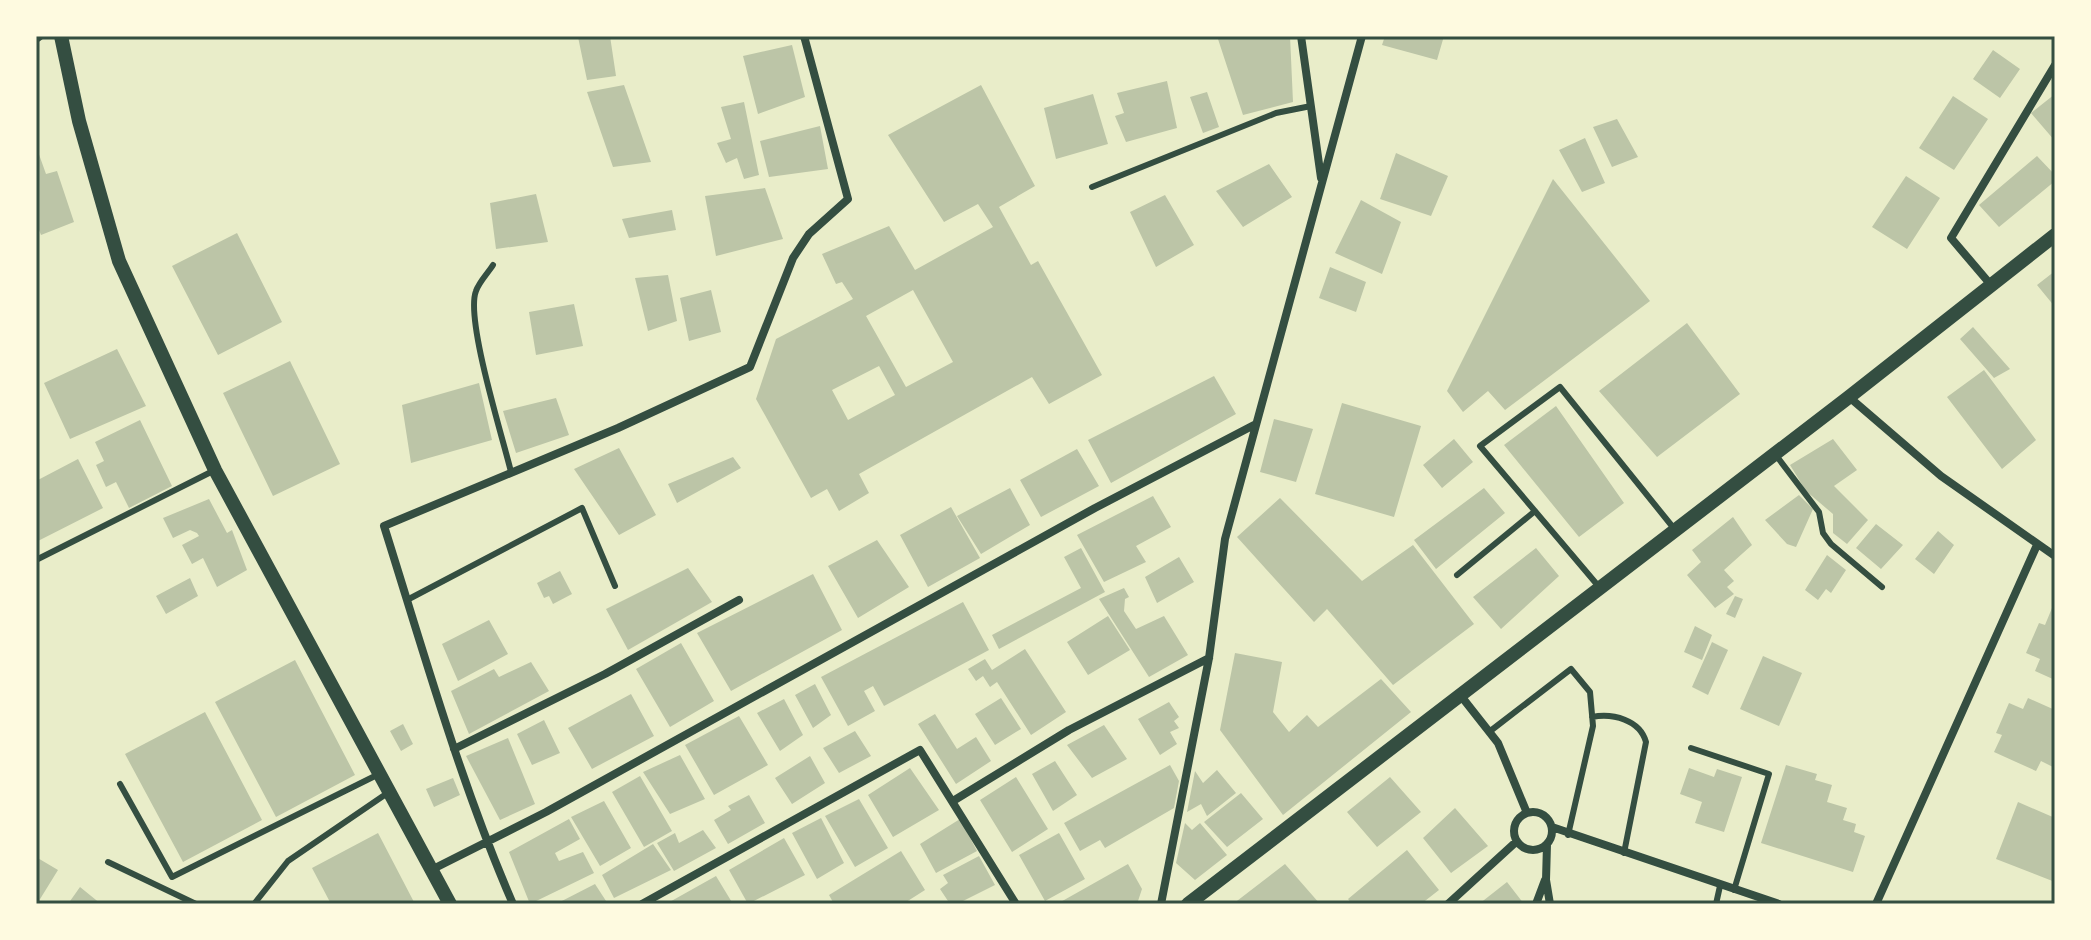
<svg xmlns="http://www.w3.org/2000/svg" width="2091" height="940" font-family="Raleway,sans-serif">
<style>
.building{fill:#bcc5a7;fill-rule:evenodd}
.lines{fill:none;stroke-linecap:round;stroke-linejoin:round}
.service{stroke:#344e41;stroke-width:6}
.minor{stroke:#344e41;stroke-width:8}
.tertiary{stroke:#344e41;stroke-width:14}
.neatline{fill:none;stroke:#344e41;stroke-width:3}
</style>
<rect width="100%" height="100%" fill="#e9edc9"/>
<path class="building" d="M610 36 616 76 587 80 578 37Z
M1217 36H1290L1293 102 1243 115Z
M1385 36H1444L1437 60 1382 45Z
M792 45 805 97 758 114 743 56Z
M1993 50 2020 69 2000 98 1973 79Z
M1167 81 1177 128 1126 142 1115 116 1124 113 1117 93Z
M624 85 651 162 613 167 587 92Z
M981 85 1035 186 999 207 1031 265 1038 261 1102 375 1049 404 1032 377 859 474 869 493 839 511 827 489 811 498 756 399 776 339 853 299 842 282 836 284 822 254 889 226 915 270 993 227 978 204 944 222 888 135ZM913 290 953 362 906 387 866 316ZM879 366 895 395 848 420 832 390Z
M1207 92 1219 127 1203 133 1190 97Z
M1093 94 1108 144 1056 159 1044 108Z
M2055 94V141L2031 113Z
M1953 96 1988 119 1954 170 1919 148Z
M744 102 759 175 744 179 737 158 726 163 717 143 731 139 721 107Z
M1617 119 1638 157 1612 167 1593 127Z
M820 126 828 169 769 177 760 141Z
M1585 138 1605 183 1582 192 1559 150Z
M36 146 46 174 57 171 74 222 41 235 36 222Z
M1396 153 1448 176 1431 216 1380 199Z
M2037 156 2055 175V181L1999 227 1979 205Z
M1269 164 1292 197 1243 227 1216 191Z
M1906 176 1940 198 1907 249 1872 227Z
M1553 179 1650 301 1505 410 1488 391 1463 412 1447 391Z
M765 188 783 239 716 256 705 196Z
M536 194 548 242 496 249 490 203Z
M1165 195 1194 245 1156 267 1130 212Z
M1361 200 1401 222 1382 274 1335 253Z
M672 210 676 230 629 238 622 219Z
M237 233 282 322 218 355 172 266Z
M1330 267 1366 282 1356 312 1319 298Z
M2055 271V307L2037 285Z
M668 275 677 321 648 331 635 278Z
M711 290 721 332 689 341 680 298Z
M574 304 583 346 536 355 529 312Z
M1687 323 1740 394 1657 457 1599 391Z
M1973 327 2010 369 1994 378 1960 339Z
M117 349 146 406 70 439 44 383Z
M290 361 340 464 273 496 223 393Z
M1984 370 2036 440 2002 469 1947 397Z
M1214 376 1236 414 1111 483 1088 440Z
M479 383 492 440 411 463 402 405Z
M556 398 569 435 516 453 503 411Z
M1342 403 1421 426 1394 517 1315 494Z
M1556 406 1624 503 1579 537 1504 445Z
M1274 419 1313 429 1296 482 1260 472Z
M140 420 172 486 129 508 116 482 106 487 96 465 104 461 95 442Z
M1454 439 1473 462 1442 488 1423 465Z
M1833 439 1857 470 1834 486 1868 520 1847 544 1833 533V514L1806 491 1790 465Z
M619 448 656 515 619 535 574 469Z
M1077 449 1099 486 1041 517 1020 480Z
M733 457 741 468 677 503 668 484Z
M78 459 103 508 36 542V481Z
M1010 488 1030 525 981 554 957 516Z
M1484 488 1505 513 1436 569 1414 540Z
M1799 495 1813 509 1796 547 1787 544 1765 520Z
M1153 496 1171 527 1136 546 1146 562 1104 582 1077 535Z
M1280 498 1362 581 1413 545 1474 624 1393 685 1327 609 1314 622 1237 537Z
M209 499 227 533 232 530 247 570 217 587 203 558 192 564 182 545 199 536 197 533 190 530 173 538 163 518Z
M951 507 980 558 928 587 900 535Z
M1733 517 1752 545 1724 570 1734 581 1727 587 1734 594 1715 608 1687 575 1701 562 1692 550Z
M1876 524 1903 545 1881 569 1856 548Z
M1938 531 1954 545 1934 574 1915 559Z
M877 540 909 587 858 618 828 566Z
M1081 548 1105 592 999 649 992 635 1081 588 1064 557Z
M1536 548 1559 576 1501 629 1473 597Z
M1827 555 1846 570 1831 593 1826 589 1818 600 1805 590Z
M1179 557 1194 582 1157 603 1145 577Z
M688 568 712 602 628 650 606 609Z
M560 571 572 594 553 604 549 596 544 598 537 583Z
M813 574 842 630 731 691 697 633Z
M190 578 198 596 166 614 156 596Z
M1124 588 1129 597 1125 599 1124 611 1136 629 1164 616 1188 655 1149 677 1099 599Z
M1735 596 1743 599 1735 618 1726 614Z
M963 602 989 650 884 706 873 686 864 691 875 711 848 726 821 677Z
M2052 608 2055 610V680L2035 671 2040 659 2026 653 2039 623 2045 625Z
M1108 616 1130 650 1088 675 1067 642Z
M489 620 508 654 458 681 442 644Z
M1695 626 1712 635 1702 660 1684 652Z
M1712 642 1728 650 1708 695 1692 687Z
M681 643 714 701 670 727 636 669Z
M1025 649 1066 712 1031 735 997 682 990 687 983 676 976 681 968 669 985 659 992 670Z
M1235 653 1282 662 1273 712 1289 732 1307 715 1318 727 1381 679 1411 712 1283 815 1220 730Z
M1763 656 1802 673 1779 726 1740 709Z
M295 660 355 775 276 817 215 702Z
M531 662 549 691 469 734 451 691 494 669 499 677Z
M815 684 831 715 813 728 795 695Z
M631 694 654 736 592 769 568 728Z
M1001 698 1021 729 995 745 975 714Z
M2028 698 2055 710V768L2041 761 2036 771 1994 752 2002 735 1996 733 2009 703 2023 709Z
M784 699 803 735 780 751 757 713Z
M1169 702 1179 717 1174 721 1179 728 1170 732 1177 744 1160 755 1138 719Z
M205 712 262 820 183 862 125 754Z
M935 714 957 749 976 737 991 761 956 784 918 724Z
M739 716 768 765 714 795 685 745Z
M544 720 560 753 532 765 517 734Z
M403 724 413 744 401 751 390 731Z
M1104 725 1127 759 1092 778 1067 745Z
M855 731 871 756 839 773 823 748Z
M508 738 535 804 500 820 466 756Z
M680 755 705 799 670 814 643 772Z
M810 756 825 783 792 804 775 778Z
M1055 761 1077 795 1053 811 1032 774Z
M1170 765 1179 781 1174 808 1105 848 1100 840 1080 851 1064 823Z
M1786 765 1817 774 1815 780 1832 785 1827 802 1847 808 1843 820 1856 824 1854 832 1865 836 1853 872 1761 843Z
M910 768 939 810 893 837 868 795Z
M1689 768 1714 777 1717 769 1742 777 1724 832 1695 823 1702 802 1680 794Z
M1217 770 1236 793 1207 816 1201 804 1187 812 1195 771 1203 783Z
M640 776 672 831 644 847 612 792Z
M1016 777 1048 829 1012 852 980 800Z
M1390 777 1421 812 1377 847 1347 812Z
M453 778 460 795 434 807 426 789Z
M1241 793 1263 819 1227 847 1204 822Z
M749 795 765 823 728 844 714 820 731 810 728 806Z
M859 799 888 848 855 867 825 816Z
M604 801 631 848 600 866 571 817Z
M2018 802 2055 818V882L1996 859Z
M1455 808 1488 846 1451 873 1423 838Z
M821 818 844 863 817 879 792 833Z
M569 819 580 839 555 853 559 861 583 852 594 873 530 904 509 852Z
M960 819 977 851 936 873 920 844Z
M1185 823 1192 830 1200 823 1227 855 1195 880 1176 863Z
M703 830 716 848 674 871 657 843 675 833 679 843Z
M378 833 415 904H331L312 868Z
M1059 833 1085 879 1045 901 1019 855Z
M784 838 805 875 748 904 729 870Z
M653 844 671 870 614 898 602 875Z
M1407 850 1439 890 1421 904H1352L1348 899Z
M901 851 925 890 903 904H834L829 895Z
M979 856 995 885 957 904H950L940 889 948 883 943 875Z
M36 857 58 870 37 904H36Z
M1128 864 1142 889 1137 904H1057Z
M1285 864 1320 904H1233Z
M716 876 733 904H666Z
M1507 882 1524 904H1479Z
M595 884 608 904H556Z
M80 887 101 904H68Z"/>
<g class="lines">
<path class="service" d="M1092 187 1276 113 1311 106
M493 265C488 273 479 282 476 291 465 319 503 438 511 472
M1775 454 1819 512 1823 533 1831 544 1882 587
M36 560 215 470
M1457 575 1535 511
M1600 588 1480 446 1560 387 1676 531
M407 600 582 508 615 586
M1592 717C1613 713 1640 720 1646 742L1624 853
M1489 732 1571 669 1590 692 1593 726 1568 835
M1691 748 1769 774 1734 890
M120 784 172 877 379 774
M108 862 196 904
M254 904 288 861 389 792
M1716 904 1720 886"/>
<path class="minor" d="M1301 36 1321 178
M36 39 40 36
M1991 285 1951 238 2055 65
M1849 397 1941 476 2055 556
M1461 696 1498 743 1527 813
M454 749 605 674 739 600
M953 801 1069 730 1209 658
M1514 831a19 19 0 1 1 38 0a19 19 0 1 1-38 0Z
M1552 827 1779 904
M1547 844 1546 880 1550 904
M431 870 546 812 1095 508 1254 425
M513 904C460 782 424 653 384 526L618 428 750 367 793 258 809 234 848 199 804 36
M642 904 920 750 1016 904
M1161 904 1209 658 1225 539 1362 36
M1448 904 1517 841
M1536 904 1545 880
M1876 904 2037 545"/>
<path class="tertiary" d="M61 36 79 121 119 261 215 470 450 904
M1188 904 1849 397 2055 235"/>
</g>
<rect width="2091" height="940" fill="none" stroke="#fefae0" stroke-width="76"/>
<rect x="38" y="38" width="2015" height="864" class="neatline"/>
</svg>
